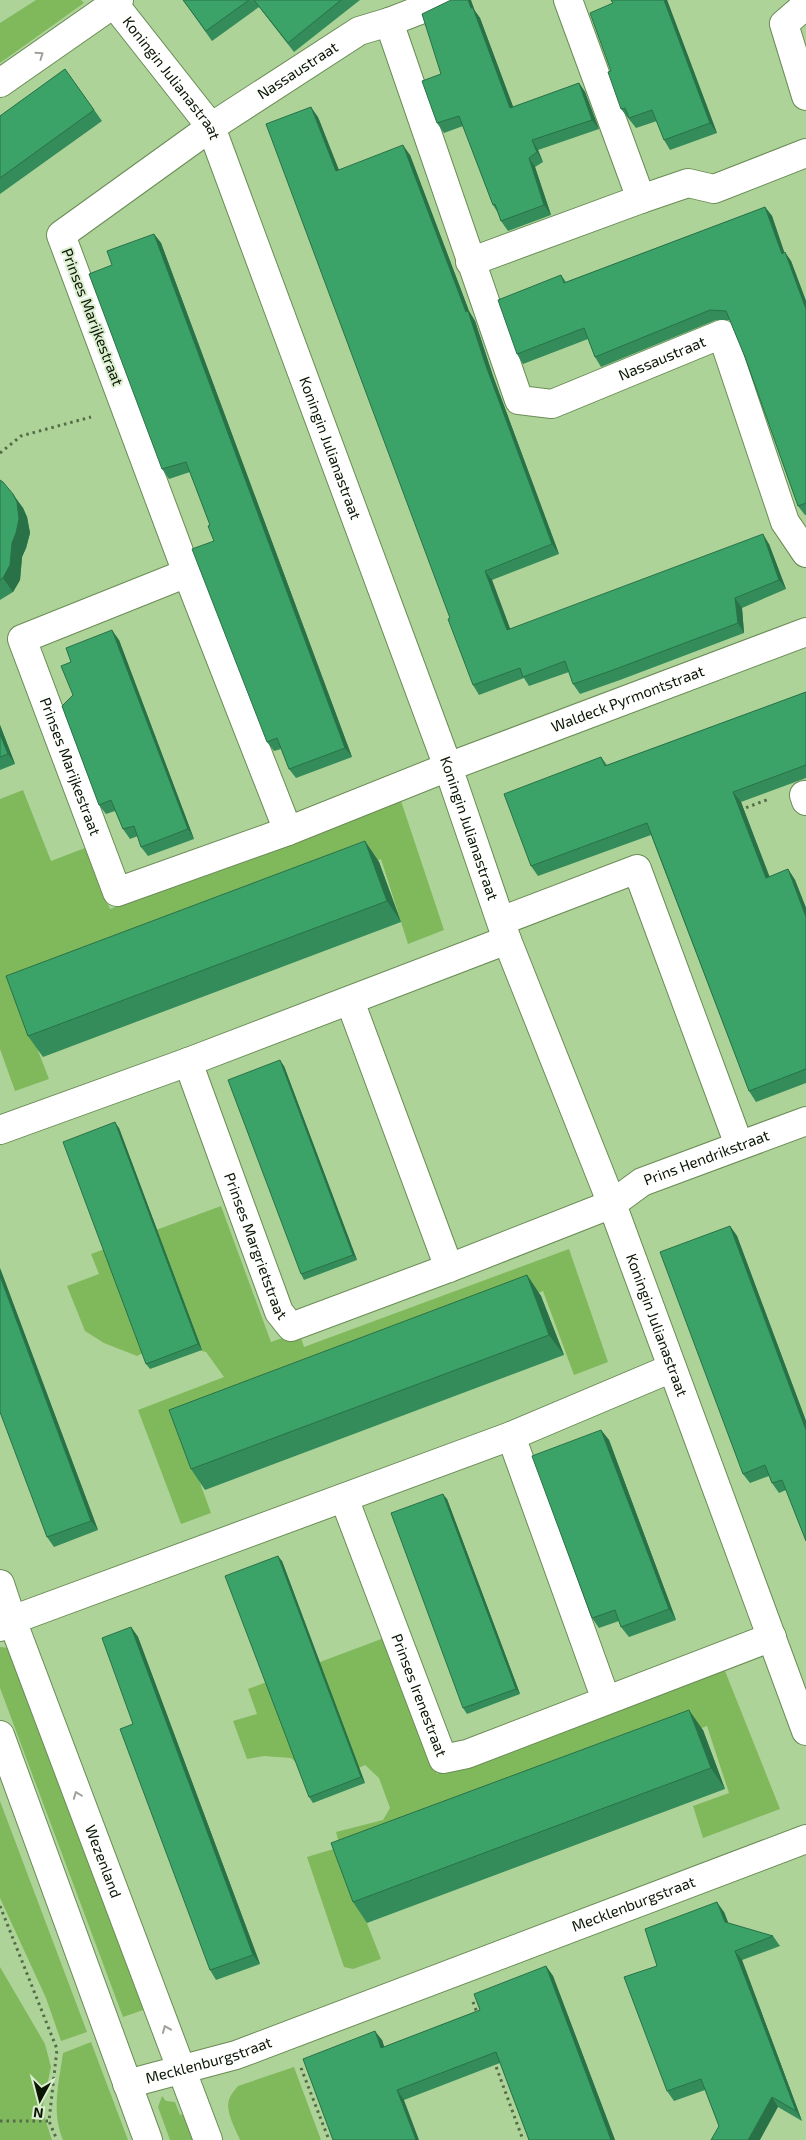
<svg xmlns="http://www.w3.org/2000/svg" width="806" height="2140" font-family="'Exo 2',sans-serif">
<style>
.green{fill:#80b85c}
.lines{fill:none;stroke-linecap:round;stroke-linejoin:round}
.pedestrian-casing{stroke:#6a8c55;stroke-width:30}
.minor-casing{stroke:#6a8c55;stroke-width:30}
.tertiary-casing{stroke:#6a8c55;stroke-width:30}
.path{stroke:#546b47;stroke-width:3;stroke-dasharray:2.5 4;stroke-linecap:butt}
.pedestrian{stroke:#fff;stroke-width:28}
.minor{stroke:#fff;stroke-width:28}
.tertiary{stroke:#fff;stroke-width:28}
.wall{fill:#338c59}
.shaded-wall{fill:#297248}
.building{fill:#3ba367;stroke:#297248}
.oneway{stroke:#9da29a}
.labels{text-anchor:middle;stroke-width:4;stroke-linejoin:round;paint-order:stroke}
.street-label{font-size:15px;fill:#0a1603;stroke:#dbeed0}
</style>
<rect width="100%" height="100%" fill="#aed399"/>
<path class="green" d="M36 0H81L84 3 0 63V23Z
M23 790 51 861 85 848 110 909 401 801 444 930 408 944 381 859 17 996 49 1079 15 1091 0 1049V799Z
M221 1206 271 1342 299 1332 304 1347 569 1249 608 1362 574 1375 543 1291 180 1428 211 1513 181 1524 138 1410 224 1377 206 1352 166 1342 137 1356 104 1343 85 1331 67 1286 99 1274 91 1254Z
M384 1638 437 1774 723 1666 780 1809 703 1838 693 1806 729 1793 707 1726 343 1862 381 1959 353 1969 344 1967 307 1857 340 1847 336 1832 383 1820 390 1808 379 1778 365 1765 338 1778 303 1769 291 1758 264 1756 247 1759 233 1721 257 1714 248 1689Z
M0 1647 9 1648 146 2009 123 2017 0 1688Z
M0 1801 87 2032 61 2041 46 1998 0 1898Z
M0 1967 45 2044 51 2067 42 2110 52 2140H0Z
M91 2042 128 2140H63C51 2112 59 2082 63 2053Z
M294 2067 321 2140H240C236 2130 225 2111 229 2100 230 2095 235 2090 238 2086Z
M162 2096 166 2101 175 2102 180 2115 187 2113 197 2140H170L158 2107Z"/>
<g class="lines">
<defs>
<path id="pedestrian" d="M501 921 637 869 739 1145"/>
<g id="minor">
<path id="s1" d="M111 0 211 127 448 767 507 940 612 1204 806 1731"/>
<path d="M806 5 784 24 806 96"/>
<path id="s2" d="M389 22 519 400 552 404 722 334 785 522 806 553"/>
<path d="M0 83 119 0"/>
<path d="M641 199 688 183 714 189 806 153"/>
<path d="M470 262 641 199 568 0"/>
<path id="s3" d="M187 573 22 639 117 892 288 831 448 767 806 632"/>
<path d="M804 795 806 801"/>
<path id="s4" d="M288 831 187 573 61 235 211 127 359 31 389 22 446 0"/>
<path d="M350 1001 449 1268"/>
<path id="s5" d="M188 1062 279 1312 291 1327 449 1268 612 1204 642 1182 806 1121"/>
<path d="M0 1130 188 1062 507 940"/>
<path d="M511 1436 606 1700"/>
<path id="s6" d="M344 1498 443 1759 467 1754 772 1637"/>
<path id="s7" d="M0 1584 12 1620 208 2140"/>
<path d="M0 1627 12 1620 511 1436 672 1368"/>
<path id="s8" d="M127 2084 236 2055 806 1839"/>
</g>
<path id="tertiary" d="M0 1735 148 2140"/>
</defs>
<use href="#pedestrian" class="pedestrian-casing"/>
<use href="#minor" class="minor-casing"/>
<use href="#tertiary" class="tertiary-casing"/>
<path class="path" d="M0 453 21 436 91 417
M740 810 769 799
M0 1906 57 2049 49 2121 57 2140
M473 2002 478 2015
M494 2061 523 2140
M301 2068 329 2140
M0 2121H49"/>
<use href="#pedestrian" class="pedestrian"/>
<use href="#minor" class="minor"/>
<use href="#tertiary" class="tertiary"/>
</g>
<path class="wall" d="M183 0H360L294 52 259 7 212 41Z
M611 0H667L717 133 670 150 664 140 657 121 636 128 621 109 613 3Z
M451 1 475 11 480 18 513 107 579 83 585 92 599 129 538 150 543 162 535 167 551 215 508 231 501 221 498 213 493 205 463 126 444 133 437 123 441 74Z
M65 69 102 121 0 194V116Z
M318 117 338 170 410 155 469 311 475 321 493 376 559 554 492 580 510 629 769 544 786 589 742 608 744 633 620 680 580 694 573 684 569 672 529 686 524 678 479 695 473 685 450 618Z
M765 207 772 216 784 252 791 261 806 301V515H805L798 506 745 357 730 320H716L601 367 595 357 588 339 523 364 517 354 561 275 566 282Z
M154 234 161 243 352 757 296 778 289 769 281 749 274 751 267 742 210 525 190 472 169 479 162 469 112 265Z
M0 480 23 508 27 517 30 533 26 548 22 557 20 580 13 592 0 600Z
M119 640 194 839 148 856 141 847 138 836 130 839 123 829 115 811 106 814 99 805 71 662Z
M806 692V778L741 802 769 877 788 869 795 880 806 908V1083L756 1102 749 1091 651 835 538 876 531 866 601 757 607 765Z
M0 725 15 764 0 770Z
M365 841 379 862 401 922 43 1057 28 1036Z
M284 1066 357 1260 304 1280 301 1274Z
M119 1128 202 1350 150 1369 146 1364Z
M730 1226 737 1236 806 1421V1541L786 1490 779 1493 772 1483 769 1476 750 1483 743 1474Z
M0 1268 98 1530 54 1547 47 1537Z
M527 1275 541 1296 564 1355 205 1490 191 1469Z
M601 1430 609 1440 676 1620 629 1637 621 1627 619 1621 599 1628 592 1618Z
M447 1499 520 1694 467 1714 463 1708Z
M282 1561 365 1783 313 1803 309 1797Z
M131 1627 138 1637 260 1964 216 1980 210 1970 133 1724Z
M703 1730 725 1789 367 1923 353 1902Z
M724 1912 728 1923 773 1936 780 1946 742 1960 802 2121 778 2107 719 2126 705 2090 674 2101 667 2091 657 1966Z
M546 1966 553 1976 615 2140H529L500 2063 404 2100 333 2140 382 2040 384 2047 480 2010Z"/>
<path class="shaded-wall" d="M468 0H471L475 11 480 18 517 117 510 108Z
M664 0H667L717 133 710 123Z
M579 83 585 92 599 129 592 120Z
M311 107 318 117 343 180 336 171Z
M532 140 538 150 543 162 537 152Z
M403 145 410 155 469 311 475 321 493 376 559 554 552 544Z
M529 158 535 167 551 215 544 205Z
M765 207 772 216 788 263 782 254Z
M154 234 161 243 352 757 345 748Z
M785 252 791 261 806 301V309Z
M13 494 23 508 27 517 30 533 26 548 22 557 20 580 13 592 3 578 12 543Z
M763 534 769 544 786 589 779 580Z
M485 571 492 580 514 639 507 630Z
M735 598 742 608 744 633 738 623Z
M112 630 119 640 194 839 188 829Z
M0 725 15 764 8 754 0 734Z
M733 792 741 802 774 888 766 878Z
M365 841 379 862 401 922 387 901Z
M788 869 795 880 806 908V917Z
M280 1060 284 1066 357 1260 353 1255Z
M115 1122 119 1128 202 1350 198 1344Z
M730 1226 737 1236 806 1421V1430Z
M0 1268 98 1530 91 1521 0 1276Z
M527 1275 541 1296 564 1355 549 1335Z
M601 1430 609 1440 676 1620 669 1609Z
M443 1494 447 1499 520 1694 516 1689Z
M278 1556 282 1561 365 1783 361 1777Z
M131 1627 138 1637 260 1964 253 1955Z
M689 1710 703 1730 725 1789 711 1768Z
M717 1902 724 1912 732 1932 725 1922Z
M735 1951 742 1960 802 2121 796 2111Z
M546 1966 553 1976 615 2140H611Z
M375 2031 382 2040 388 2058 381 2048Z
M397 2090 404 2100 419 2140H416Z
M772 2097 778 2107 760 2140H748Z"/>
<path class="building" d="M183 0H249L206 31Z
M254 0H341L288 43Z
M451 0H468L471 8H473L510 108 579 83 592 120 532 140 537 152 529 158 544 205 501 221 495 204 493 205 459 116 437 123 422 81 441 74 422 14Z
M611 0H664L710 123 664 140 652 110 629 118 625 108 621 109 608 72 611 71 590 13 613 3Z
M65 69 94 110 0 178V116Z
M311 107 336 171 403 145 466 312 468 311 486 366 552 544 485 571 507 630 763 534 779 580 735 598 738 623 613 670 573 684 565 661 523 677 520 668 473 685 448 619 450 618 266 124Z
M765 207 782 254 785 252 806 309V503L798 506 745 357 726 311 710 310 595 357 584 328 517 354 498 300 561 275 564 283Z
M154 234 345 748 289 769 277 738 267 742 192 549 214 541 208 526 210 525 186 462 162 469 89 274 112 265 107 251Z
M0 480 3 482 13 494 17 502 19 519 16 533 12 543 10 565 3 578 0 580Z
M112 630 188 829 141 847 134 826 123 829 111 800 99 805 62 706 73 695 61 666 71 662 66 648Z
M806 692V765L733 792 766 878 788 869 806 917V1069L749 1091 647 823 531 866 504 794 601 757 605 766Z
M0 734 8 754 0 757Z
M365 841 387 901 28 1036 6 976Z
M280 1060 353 1255 301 1274 228 1080Z
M115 1122 198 1344 146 1364 63 1142Z
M730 1226 806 1430V1541L782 1480 772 1483 765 1465 743 1474 660 1252Z
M527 1275 549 1335 191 1469 169 1410Z
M0 1276 91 1521 47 1537 0 1412Z
M601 1430 669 1609 621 1627 615 1610 592 1618 532 1456Z
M443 1494 516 1689 463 1708 391 1513Z
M278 1556 361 1777 309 1797 225 1576Z
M131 1627 253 1955 210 1970 120 1729 133 1724 102 1638Z
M689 1710 711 1768 353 1902 331 1843Z
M717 1902 725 1922 773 1936 735 1951 796 2111 772 2097 748 2140H711L719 2126 701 2079 667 2091 624 1977 657 1966 645 1929Z
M546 1966 611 2140H529L496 2052 397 2090 416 2140H333L303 2059 375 2031 381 2048 480 2010 474 1994Z"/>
<defs><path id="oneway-chevron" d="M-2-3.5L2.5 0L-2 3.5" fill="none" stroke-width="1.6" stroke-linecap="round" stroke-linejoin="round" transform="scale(1.25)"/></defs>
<g class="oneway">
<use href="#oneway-chevron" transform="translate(40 55) rotate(-35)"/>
<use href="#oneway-chevron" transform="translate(77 1795) rotate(-111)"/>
<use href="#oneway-chevron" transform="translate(166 2029) rotate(-112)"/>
</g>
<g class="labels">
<g class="street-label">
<text dy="5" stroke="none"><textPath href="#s4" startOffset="926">Nassaustraat</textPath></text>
<text dy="5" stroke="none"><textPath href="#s1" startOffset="99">Koningin Julianastraat</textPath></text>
<text transform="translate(92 317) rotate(69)" y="5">Prinses Marijkestraat</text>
<text dy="5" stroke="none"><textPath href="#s2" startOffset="552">Nassaustraat</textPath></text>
<text dy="5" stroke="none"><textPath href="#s1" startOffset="504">Koningin Julianastraat</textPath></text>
<text dy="5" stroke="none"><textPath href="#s3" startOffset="994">Waldeck Pyrmontstraat</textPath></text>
<text dy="5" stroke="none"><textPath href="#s3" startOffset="314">Prinses Marijkestraat</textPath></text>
<text dy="5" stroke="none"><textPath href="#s1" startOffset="909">Koningin Julianastraat</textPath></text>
<text dy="5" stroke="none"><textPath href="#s5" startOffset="735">Prins Hendrikstraat</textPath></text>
<text dy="5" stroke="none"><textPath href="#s5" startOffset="196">Prinses Margrietstraat</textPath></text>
<text dy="5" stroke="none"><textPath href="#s1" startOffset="1440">Koningin Julianastraat</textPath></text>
<text dy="5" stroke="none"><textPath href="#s6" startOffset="211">Prinses Irenestraat</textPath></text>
<text dy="5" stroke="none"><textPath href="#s7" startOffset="296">Wezenland</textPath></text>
<text dy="5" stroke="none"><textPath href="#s8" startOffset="538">Mecklenburgstraat</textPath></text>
<text dy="5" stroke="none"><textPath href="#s8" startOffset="85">Mecklenburgstraat</textPath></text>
</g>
</g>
<g transform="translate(40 2100) rotate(187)" stroke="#dbeed0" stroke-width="4" paint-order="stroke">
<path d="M0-4L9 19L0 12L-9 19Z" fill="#0a1603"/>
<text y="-8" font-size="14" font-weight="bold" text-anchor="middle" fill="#0a1603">N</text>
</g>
</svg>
